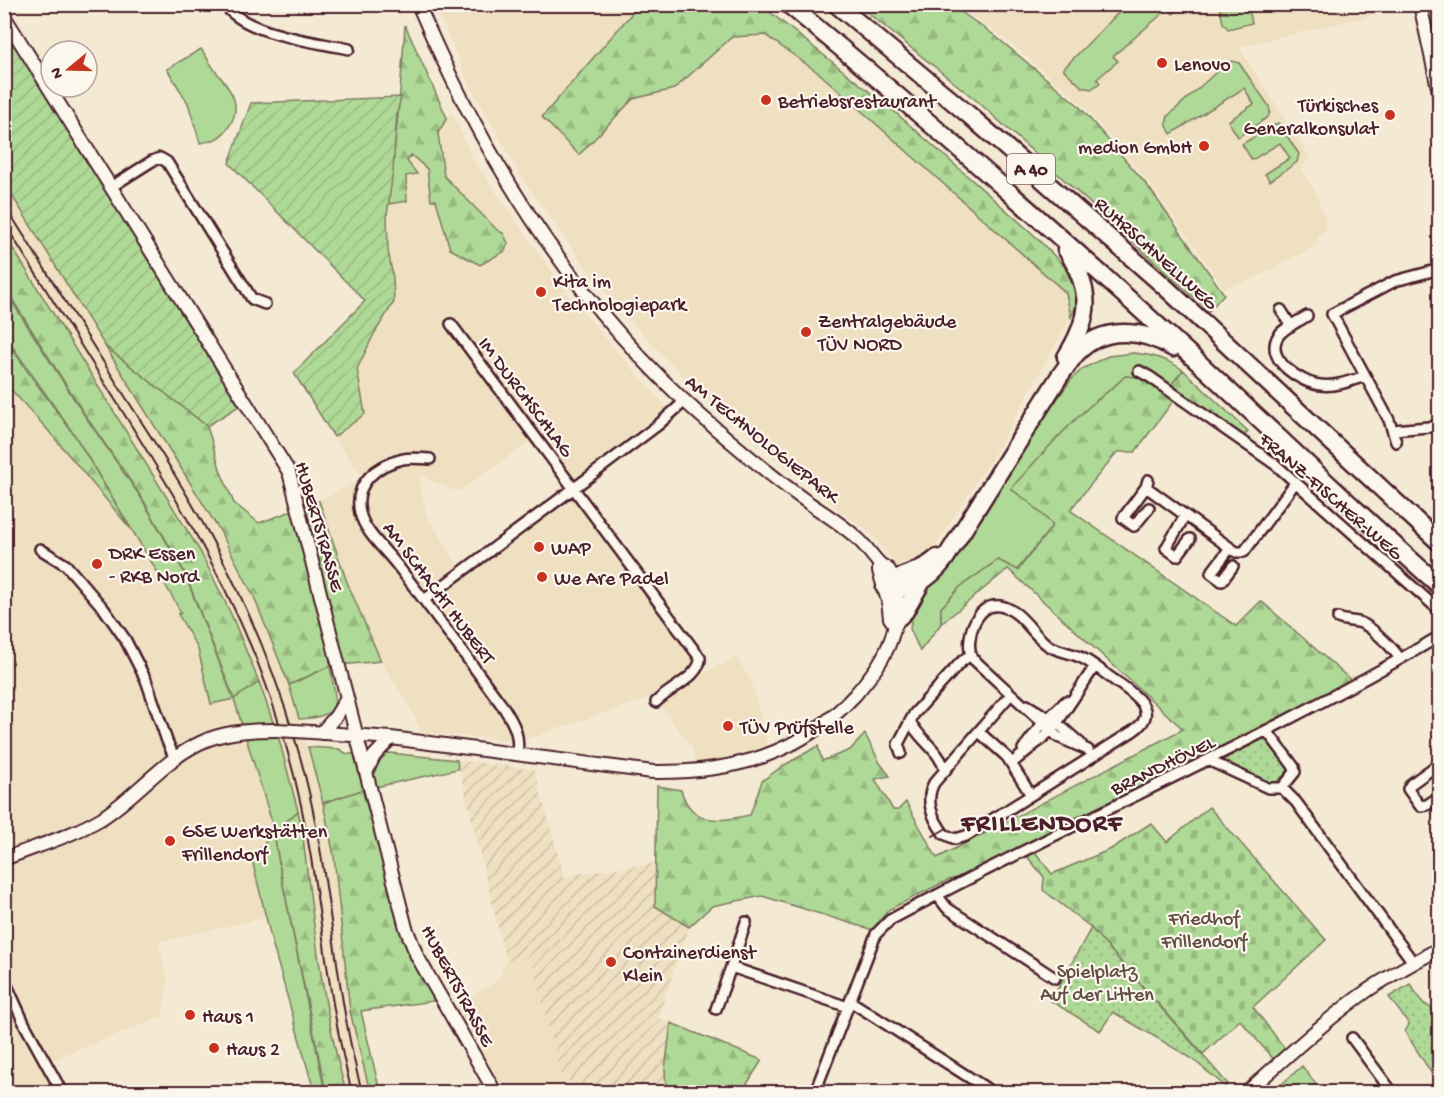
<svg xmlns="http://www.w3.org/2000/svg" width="1444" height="1097" font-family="'Gochi Hand',sans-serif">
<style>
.built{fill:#efe0c2}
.industrial{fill:url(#industrial-furrows)}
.grass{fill:#afd996;stroke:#7c7c60;stroke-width:1.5}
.forest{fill:url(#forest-firs);stroke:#7c7c60;stroke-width:1.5}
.cemetery{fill:url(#cemetery-stones);stroke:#7c7c60;stroke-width:1.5}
.park{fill:url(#park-dots);stroke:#7c7c60;stroke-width:1.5}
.garden{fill:url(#garden-furrows);stroke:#7c7c60;stroke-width:1.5}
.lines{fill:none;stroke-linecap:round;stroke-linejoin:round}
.street-casing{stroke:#4a1f2b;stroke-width:14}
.secondary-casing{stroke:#4a1f2b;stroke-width:16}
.highway-casing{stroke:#4a1f2b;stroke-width:21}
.street{stroke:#fbf7ec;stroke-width:9}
.secondary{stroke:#fbf7ec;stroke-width:12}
.highway{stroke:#fbf7ec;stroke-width:16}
.rail{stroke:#4a1f2b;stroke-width:2}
.secondary-bridge-casing{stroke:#4a1f2b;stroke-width:16;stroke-linecap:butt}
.secondary-bridge{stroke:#fbf7ec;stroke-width:12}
.poi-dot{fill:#c8321e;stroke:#fbf7ec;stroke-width:2}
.labels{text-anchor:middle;stroke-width:4.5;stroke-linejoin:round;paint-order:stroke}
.shield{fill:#fbf7ec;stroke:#7f6065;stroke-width:1.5}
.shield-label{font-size:18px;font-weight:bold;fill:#4a1f2b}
.poi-label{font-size:20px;fill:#4a1f2b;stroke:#fbf7ec;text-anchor:start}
.street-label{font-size:20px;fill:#4a1f2b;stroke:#fbf7ec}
.park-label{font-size:20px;fill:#634e46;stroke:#fbf7ec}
.district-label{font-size:26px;font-weight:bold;letter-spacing:1.5px;fill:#4a1f2b;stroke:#fbf7ec}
</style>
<defs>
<pattern id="industrial-furrows" width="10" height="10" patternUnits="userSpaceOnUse" patternTransform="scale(1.5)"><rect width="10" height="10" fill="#efe0c2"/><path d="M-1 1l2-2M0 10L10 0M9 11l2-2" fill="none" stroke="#cec0a7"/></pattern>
<pattern id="forest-firs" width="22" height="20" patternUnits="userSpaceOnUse" patternTransform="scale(1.5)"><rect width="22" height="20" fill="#afd996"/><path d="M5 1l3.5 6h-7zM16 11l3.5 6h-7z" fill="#98ba81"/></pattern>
<pattern id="cemetery-stones" width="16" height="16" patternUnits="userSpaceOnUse" patternTransform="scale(1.5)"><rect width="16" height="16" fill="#afd996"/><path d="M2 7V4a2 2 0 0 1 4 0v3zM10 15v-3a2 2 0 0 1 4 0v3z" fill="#98ba81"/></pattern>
<pattern id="park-dots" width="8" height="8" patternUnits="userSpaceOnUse" patternTransform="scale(1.5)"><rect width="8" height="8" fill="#afd996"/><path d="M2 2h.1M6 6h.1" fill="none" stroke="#98ba81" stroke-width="1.8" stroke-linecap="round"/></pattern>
<pattern id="garden-furrows" width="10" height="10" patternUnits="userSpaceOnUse" patternTransform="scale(1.5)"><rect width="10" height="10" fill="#afd996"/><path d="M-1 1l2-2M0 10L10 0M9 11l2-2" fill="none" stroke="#98ba81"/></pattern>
</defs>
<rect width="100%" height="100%" fill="#f4ead3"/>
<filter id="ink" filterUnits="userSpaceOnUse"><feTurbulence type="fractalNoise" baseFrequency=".0167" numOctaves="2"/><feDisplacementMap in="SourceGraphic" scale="12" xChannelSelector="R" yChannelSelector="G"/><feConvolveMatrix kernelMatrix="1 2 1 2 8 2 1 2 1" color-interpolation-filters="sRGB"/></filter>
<g filter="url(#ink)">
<path class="built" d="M434 5H639L542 117 579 154 633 99 674 89 732 37 765 35 820 74 1066 293 1071 317 995 453 935 546 920 558 900 563 899 567H897L870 533 823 498 821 493 824 484 811 473 807 477H800L775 458 691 385 623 313 582 262 522 178 470 85Z
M955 5H1386L1387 12 1239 47 1311 159 1300 167 1315 191 1325 218 1326 231 1318 235V245L1251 280 1224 288 1150 184 1080 102 1000 35Z
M452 112 473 159 569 296 667 408 572 481 531 441 458 492 419 475 426 515 459 566 566 489 633 574 704 673 736 657 751 680 769 750 695 770V759L691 746 657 701 646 699 522 741 422 733 408 704 381 661 347 581 319 500 357 482 362 476 334 437 365 415 357 370 374 334 394 302 393 278 388 250 387 215 388 204 407 200 406 176 416 174 415 170 407 161 410 154 427 169 431 199 436 200 450 249 480 265 487 260 503 233 497 231 444 176 438 133Z
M4 184 220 531 254 597 289 685 323 803 334 856 350 1011 370 1092H346L334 1050 324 996 302 829 279 739 259 681 231 614 200 551 5 234Z
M4 383 46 428 130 528 172 596 181 613 179 614 198 649 211 704 234 699 271 819V836L252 860 266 918 158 942 168 979 162 1017 44 1063 61 1092H5Z
M530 956 562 1077 565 1076 575 1092H497L448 1009 499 980 506 961Z"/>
<path class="industrial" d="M457 760 534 769 565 878 576 874 656 863 655 906 689 927 658 1018 671 1023 665 1070 666 1092H575L566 1076 562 1078 530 957 506 961Z"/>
<path class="grass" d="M1126 5H1186L1173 14 1169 8 1113 56 1118 61 1097 79 1100 83 1091 89 1082 87 1063 69Z
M1219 5H1248L1252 23 1228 29 1223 23Z
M201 49C206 56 210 63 214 69 229 88 245 104 228 128 220 139 213 141 200 143L188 103 167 69Z
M1232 61 1239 63 1269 106 1270 112 1268 117 1238 137 1228 121 1254 104 1244 88 1171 134 1166 124 1168 116 1224 65Z
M1278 123 1299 154 1297 162 1270 181 1265 174 1290 158 1280 143 1252 160 1242 144Z
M4 289 83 413 140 496 184 572 233 698 259 682 279 739 298 811 274 833 281 874 325 1092H313L312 1084 273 946 252 860 270 836 271 819 234 699 211 704 198 649 178 614 181 613 172 596 75 436 5 336Z
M1134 353C1153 355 1167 359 1183 370L1164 395 1145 381 1126 376C1115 388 1101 396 1089 407 1061 432 1036 461 1011 489L1029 502 1053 525 1017 570 998 560 960 587 941 608V624L920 651 910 629 914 604 948 568 1036 429 1070 381 1082 369 1108 356Z
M330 666C336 702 345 717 299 719L289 685Z
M308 747 339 749 347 754 389 753 457 760 458 769 362 790 323 803Z
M1302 1066 1322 1092H1273Z"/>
<path class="forest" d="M639 5H761L896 113 1032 233 1064 266 1075 290 1076 306 1071 317 1066 293 820 74 765 35 732 37 674 89 633 99 579 155 542 117Z
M858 5H951L994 35 1078 105 1147 185 1224 294 1209 311 977 101Z
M405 25 447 118 438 133 444 176 497 230 503 233 508 243 505 251 480 265 450 249 436 200H431L427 169 411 155 407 161 417 174 406 176 407 201 388 204C396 145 401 85 405 25Z
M4 234 200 551 231 614 259 682 234 699 185 573 142 498 85 415 5 288Z
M4 336 28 372 75 436 130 528 46 428 5 383Z
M105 346 207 426 221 472 234 503 259 523 319 501 347 582 381 661 330 666 289 685 254 597 220 531Z
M1183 370 1248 431 1242 439 1177 396 1135 452H1117L1070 510 1236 626 1261 601 1352 681 1251 735 965 877 948 880 888 910 872 930 762 896 712 906 689 927 655 906 657 786 681 790C692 827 720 821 750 815L762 781 783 766 818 746 822 761 850 750 865 734 880 763 890 776 875 779 893 810H898L906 802 937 858 1183 729 1008 569 941 624V608L960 587 998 560 1018 570 1053 525 1029 502 1011 489C1036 460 1061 432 1089 407 1101 396 1114 388 1125 376L1139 377 1164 394Z
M362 790 405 927 441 1000 361 1011 380 1092H370L350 1011 334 856 323 803Z
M298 811 302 829C313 918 322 1006 346 1092H326L281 874 274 833Z
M671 1023 762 1060 742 1092H666L665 1070Z"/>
<path class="cemetery" d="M1209 807 1326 940 1253 1007 1286 1050 1274 1060 1240 1020 1203 1054 1089 926 1043 890 1044 877 1026 855 1035 852 1052 874 1111 849 1151 823 1167 842Z"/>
<path class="park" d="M1266 733 1289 767 1287 773 1274 784 1215 759Z
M1091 928 1228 1084 1225 1086 1191 1058 1113 1012 1100 1031 1051 1001Z
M1410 984 1423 1003 1439 1013V1085L1405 1032 1409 1024 1389 997Z"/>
<path class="garden" d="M5 30 239 406 207 426 105 346 5 184Z
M401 97 397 113 393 171 387 215 388 250 393 278 394 302 374 334 357 369 365 414 334 437 294 373 365 301 229 163 251 103Z"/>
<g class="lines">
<defs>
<path id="street" d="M224 4C246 35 313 41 349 49
M111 187 152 161 160 158 167 162 252 299 265 304
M1281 310 1291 326
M1307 316C1298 322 1282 328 1277 338 1266 361 1302 383 1320 385 1336 387 1350 381 1365 376
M451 324 700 658C701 676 668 689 656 702
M1139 371 1150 377 1276 465 1440 611
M1393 430 1440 426
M1396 442 1389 420 1332 314 1395 281 1440 269
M430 459C422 459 411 457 403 459 377 465 353 483 360 513 365 533 385 549 397 565 434 612 469 661 504 708 514 724 520 735 517 754
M1148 480 1146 487 1236 552H1244L1295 483
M1146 487 1123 518 1134 526 1149 508
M1185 516 1166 548 1177 556 1190 539
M1230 548 1211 573 1222 581 1233 566
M40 549 66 565 104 609 125 639 146 680 167 741 175 759
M424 600 589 477 658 425 685 401
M1338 618C1346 622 1354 620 1361 623 1372 627 1394 649 1400 659
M1011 694 934 783C924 801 933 819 944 834L955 839 966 836 1133 731C1163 711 1131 692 1114 680 1104 673 1095 665 1084 659 1073 653 1060 652 1049 646 1031 634 1022 610 1000 606 976 602 964 640 972 658L1058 737 1088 750
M1027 705 1057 723 1081 744
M910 721C919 740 940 750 945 771
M1267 731 1294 767 1295 772 1282 788
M979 732 1007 757 1031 795
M1023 749 1042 724 1066 701
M901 753 898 744 914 714 960 663 970 655
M1210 761 1268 788H1282L1296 802 1413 962
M1012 763 1044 737 1057 723 1095 666
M1440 763 1411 784 1408 789 1420 806 1427 805 1440 796
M937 895 947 908 1055 978
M731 967 746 922
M4 979 25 1025 62 1092
M850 1001 992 1092
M716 1009 731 967 848 1007
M1352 1038 1392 1092
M815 1092 876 934 890 920C1071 822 1262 741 1440 636"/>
<path id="secondary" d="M1420 4 1440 97
M4 16 289 472 406 928 417 956 495 1092
M879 564V571L888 601 890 618 895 625
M312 732 391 738 653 772C732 773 800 755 855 695 872 675 888 655 894 629 895 625 898 622 898 619 901 609 895 578 889 570 886 567 882 566 880 564 872 556 866 546 858 539 840 522 818 510 799 496 765 471 732 443 700 415 574 303 483 158 418 4
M321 733 336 716 347 698
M366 773 374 756 391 738
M4 859C37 846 72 836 102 818 139 794 167 755 209 739 231 731 254 730 277 730
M1247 1092C1284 1059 1322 1023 1364 993 1388 976 1414 963 1440 948"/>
<path id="highway" d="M788 4C929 120 1066 241 1200 364 1280 438 1358 514 1440 586
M836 4 969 115 1163 285 1440 543
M1066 249C1092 290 1092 316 1066 357
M887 586C900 573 920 574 937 558
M885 588C912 592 930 579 945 559L1059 377C1065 369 1070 361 1076 354 1102 325 1143 329 1173 348
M899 617 905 611 921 583"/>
</defs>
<use href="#street" class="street-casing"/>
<use href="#secondary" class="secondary-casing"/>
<use href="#highway" class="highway-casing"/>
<use href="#street" class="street"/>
<use href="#secondary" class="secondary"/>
<use href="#highway" class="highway"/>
<path class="rail" d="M4 204C43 266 82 328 121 390 152 438 183 486 210 536 246 602 275 671 296 743 331 857 331 978 362 1092
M4 223C45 288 86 353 126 417 185 512 242 607 276 714 292 761 303 809 311 858 324 936 331 1015 352 1092
M933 836 947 828"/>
<defs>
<path id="secondary-bridge" d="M277 730 312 732"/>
</defs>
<use href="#secondary-bridge" class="secondary-bridge-casing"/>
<use href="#secondary-bridge" class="secondary-bridge"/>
</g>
</g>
<g class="poi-dot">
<circle cx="1162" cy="63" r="6"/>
<circle cx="766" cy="100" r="6"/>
<circle cx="1390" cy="115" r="6"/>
<circle cx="1204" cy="146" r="6"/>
<circle cx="541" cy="292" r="6"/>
<circle cx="806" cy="332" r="6"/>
<circle cx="539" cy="547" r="6"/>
<circle cx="97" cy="564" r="6"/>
<circle cx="542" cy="577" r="6"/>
<circle cx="728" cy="726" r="6"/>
<circle cx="170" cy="841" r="6"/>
<circle cx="611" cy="962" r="6"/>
<circle cx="190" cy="1015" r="6"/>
<circle cx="214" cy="1048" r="6"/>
</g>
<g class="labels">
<rect class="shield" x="1007" y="154" width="48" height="30" rx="4.5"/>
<g class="shield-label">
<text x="1031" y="175">A 40</text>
</g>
<g class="poi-label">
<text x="1174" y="70">Lenovo</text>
<text x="778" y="107">Betriebsrestaurant</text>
<text x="1378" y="111" text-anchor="end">Türkisches<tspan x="1378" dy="23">Generalkonsulat</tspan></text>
<text x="1192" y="153" text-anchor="end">medion GmbH</text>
<text x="553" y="287">Kita im<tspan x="553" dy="23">Technologiepark</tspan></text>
<text x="818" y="327">Zentralgebäude<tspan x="818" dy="23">TÜV NORD</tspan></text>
<text x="551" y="554">WAP</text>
<text x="109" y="559">DRK Essen<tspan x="109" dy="23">- RKB Nord</tspan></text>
<text x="554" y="584">We Are Padel</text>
<text x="740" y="733">TÜV Prüfstelle</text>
<text x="182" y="837">GSE Werkstätten<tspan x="182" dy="23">Frillendorf</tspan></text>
<text x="623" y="958">Containerdienst<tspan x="623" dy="23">Klein</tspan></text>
<text x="202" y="1022">Haus 1</text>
<text x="226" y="1055">Haus 2</text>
</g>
<g class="street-label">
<text transform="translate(1157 252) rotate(42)" y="7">RUHRSCHNELLWEG</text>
<text transform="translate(527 396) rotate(53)" y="7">IM DURCHSCHLAG</text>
<text transform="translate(763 438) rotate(39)" y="7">AM TECHNOLOGIEPARK</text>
<text transform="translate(1332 495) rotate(41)" y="7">FRANZ-FISCHER-WEG</text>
<text transform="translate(321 526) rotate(74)" y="7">HUBERTSTRASSE</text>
<text transform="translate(440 592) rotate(53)" y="7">AM SCHACHT HUBERT</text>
<text transform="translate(1162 764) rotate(-26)" y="7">BRANDHÖVEL</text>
<text transform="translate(459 985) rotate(62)" y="7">HUBERTSTRASSE</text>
</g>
<g class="park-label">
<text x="1204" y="924">Friedhof<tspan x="1204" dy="23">Frillendorf</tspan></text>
<text x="1097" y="977">Spielplatz<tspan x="1097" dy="23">Auf der Litten</tspan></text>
</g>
<g class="district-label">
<text x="1042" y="830">FRILLENDORF</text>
</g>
</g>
<rect width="1444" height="1097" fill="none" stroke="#fbf7ec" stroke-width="24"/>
<rect x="12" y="12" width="1420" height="1073" fill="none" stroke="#4a1f2b" stroke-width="2" filter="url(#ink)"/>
<g transform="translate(69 69) rotate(251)"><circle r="28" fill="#fbf7ec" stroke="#b4a19f" stroke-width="1.5"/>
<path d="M0-4.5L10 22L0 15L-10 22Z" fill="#c8321e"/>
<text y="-9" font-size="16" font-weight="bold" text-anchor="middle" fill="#4a1f2b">N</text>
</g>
</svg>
